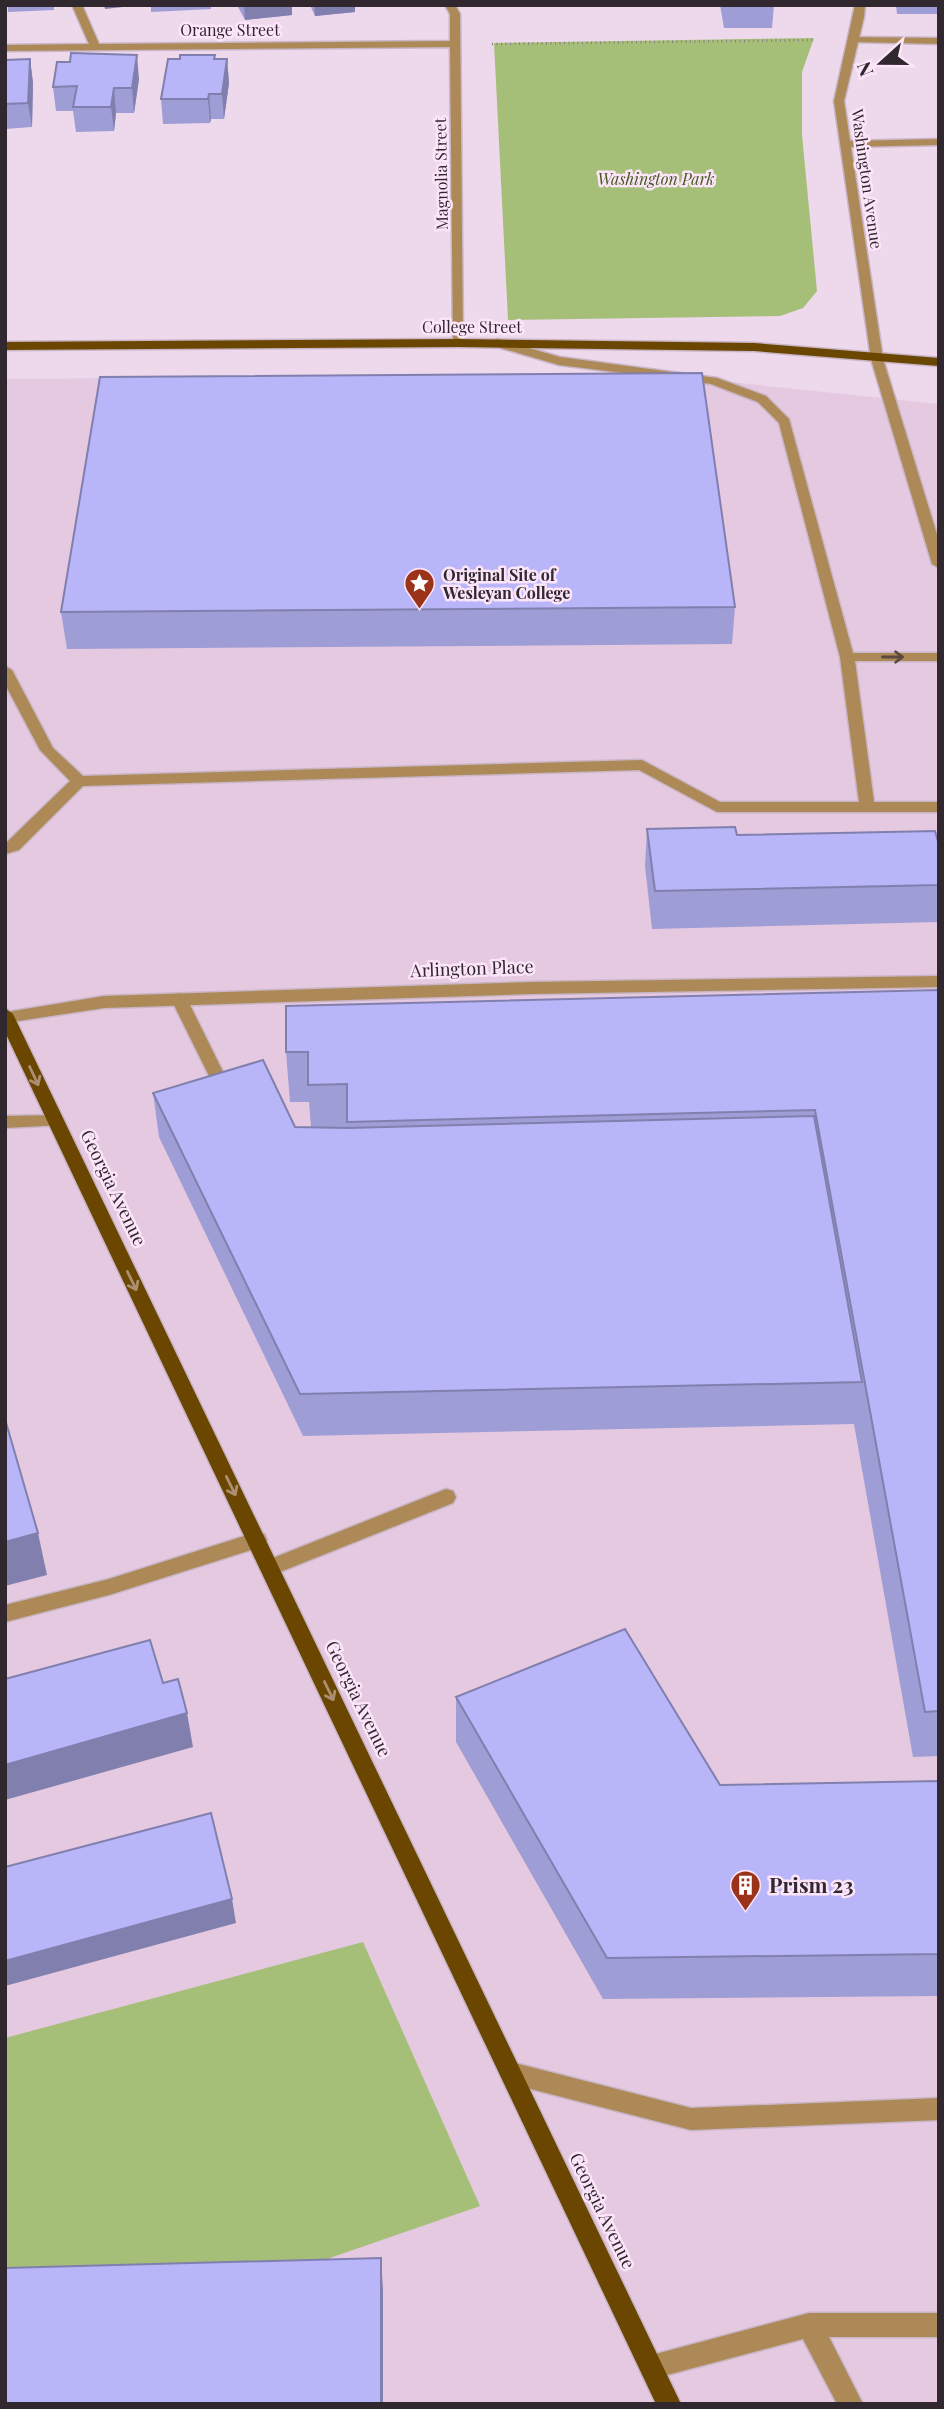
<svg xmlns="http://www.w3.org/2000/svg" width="944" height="2409" font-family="'Playfair Display',serif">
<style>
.built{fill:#e5c9e1}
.green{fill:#a5bf79}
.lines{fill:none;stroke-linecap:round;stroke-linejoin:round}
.service-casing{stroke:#c8b5c5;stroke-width:3}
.minor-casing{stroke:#c8b5c5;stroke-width:3}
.tertiary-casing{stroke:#c8b5c5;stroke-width:3}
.primary-casing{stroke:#c8b5c5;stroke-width:3}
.path{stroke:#8a7b88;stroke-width:2.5;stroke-dasharray:1 3.5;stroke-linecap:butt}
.service{fill:#ac8957;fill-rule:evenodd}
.minor{fill:#ac8957;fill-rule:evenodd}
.tertiary{fill:#ac8957;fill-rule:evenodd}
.primary{fill:#6b4601;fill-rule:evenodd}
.wall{fill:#9e9dd5}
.shaded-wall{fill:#817fae}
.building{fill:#b8b6f8;stroke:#817fae;stroke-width:2}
.oneway{stroke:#5b493d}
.oneway2{stroke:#ac8e71}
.labels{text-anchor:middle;stroke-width:5;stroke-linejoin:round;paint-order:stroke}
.far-street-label{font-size:16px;fill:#30272f;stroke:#fce5f9}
.far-park-label{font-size:16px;font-style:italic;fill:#45581d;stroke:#fce5f9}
.far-poi-label{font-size:16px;font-weight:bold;fill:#30272f;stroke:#fce5f9;text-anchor:start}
.street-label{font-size:18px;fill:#30272f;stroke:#fce5f9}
.near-poi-label{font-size:21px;font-weight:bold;fill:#30272f;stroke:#fce5f9;text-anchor:start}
</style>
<rect width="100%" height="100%" fill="#eed8eb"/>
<path class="built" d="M644 373 939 404V2404H5V379Z"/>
<path class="green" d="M814 38 802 72V135L817 291 803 308 780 316 508 320 494 43Z
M363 1942 480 2206 226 2294 5 2300V2038Z"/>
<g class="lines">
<defs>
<path id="service" d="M939 139V145L846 147 841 144 846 141Z
M498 339 560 357 717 378 766 396 789 419 853 653H939V661H855L874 802H939V812H717L639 770 83 786 19 850 5 854V844L70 781 40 750 5 684V666L12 670 53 748 83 776 642 760 720 802H859L840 657 779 423 758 402 711 384 559 365 494 346V340Z
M179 993 187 999 234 1094 232 1098H220L218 1094 171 999Z
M446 1489 453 1491 456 1497 453 1503 270 1576 263 1574 260 1568 263 1562Z
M257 1532 264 1534 267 1540 264 1546 109 1595 5 1622V1605L109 1579Z
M511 2062 691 2108 939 2098V2120L691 2130 511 2084 503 2081 500 2073 503 2065Z
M809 2313H939V2337H829L863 2404H837L803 2339 652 2379 643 2376 640 2367 643 2358 652 2355Z"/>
<path id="minor" d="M72 5H82L99 44 450 41V14L445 5H455L460 14 463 346 453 343 450 47 5 51V45L89 44Z
M851 37 939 38V44L855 42 851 41Z
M939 976V987L532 994 104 1008 5 1023 7 1012 104 996 532 982Z
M56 1115 64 1121 62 1125 5 1128V1116Z"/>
<path id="tertiary" d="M855 5H865L864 17 844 101 883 359 939 541V568L932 564 871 359 834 101Z"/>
<path id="primary" d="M459 339 754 343 939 358V366L754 351 459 347 5 350V342Z
M5 1008 13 1014 681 2404H656L5 1032Z"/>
</defs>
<use href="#service" class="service-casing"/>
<use href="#minor" class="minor-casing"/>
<use href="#tertiary" class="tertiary-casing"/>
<use href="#primary" class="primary-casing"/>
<path class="path" d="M492 44 816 40"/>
<use href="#service" class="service"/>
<use href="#minor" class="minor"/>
<use href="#tertiary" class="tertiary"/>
<use href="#primary" class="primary"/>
</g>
<path class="wall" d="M8 5H54V10L8 12Z
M151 5H211V9L151 12Z
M237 5H292V15L245 20Z
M310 5H355V12L315 16Z
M720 5H774L772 28H724Z
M896 5H939V14H897Z
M30 59 33 83 32 127 5 129V60Z
M215 59H227L229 83 224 119H211L210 123 163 124 161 99Z
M139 79 134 113H116L114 131 76 132 73 111H56L53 87Z
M735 607 732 644 67 649 61 612Z
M647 829 737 835 939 845V922L652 929 645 866Z
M939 990V1756L913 1757 854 1424 303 1436 159 1137 153 1093 295 1127H311L309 1102H290L286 1052Z
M456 1697 720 1785 939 1781V1996L603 1999 456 1742Z"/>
<path class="shaded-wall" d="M104 5H132V6L105 9Z
M244 5H292V15L245 20Z
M314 5H355V12L315 16Z
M137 55 139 79 134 113 132 88Z
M30 59 33 83 32 127 28 103Z
M227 59 229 83 224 119 222 94Z
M114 88 116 113 114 131 111 107Z
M209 94 211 119 210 123 208 99Z
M38 1533 47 1575 5 1586V1542Z
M187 1713 193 1747 5 1800V1765Z
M232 1899 236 1923 5 1986V1961Z
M381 2258 383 2290V2404H381Z"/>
<path class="building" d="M71 53 137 55 132 88H114L111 107H73L77 86 53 87 57 62H70Z
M180 55H215L214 59H227L222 94H209L208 99H161L168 59H180Z
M30 59 28 103 5 104V60Z
M702 373 735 607 61 612 100 377Z
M735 827 737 835 935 831 939 845V885L655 891 647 829Z
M939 990V1711L925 1712 815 1110 347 1122V1084L308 1085V1052H286V1006Z
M263 1060 295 1127 347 1128 814 1116 862 1382 300 1394 153 1093Z
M5 1419 38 1533 5 1542Z
M625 1629 720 1785 939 1781V1954L607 1958 456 1697Z
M150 1640 163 1683 178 1679 187 1713 5 1765V1679Z
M211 1813 232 1899 5 1961V1867Z
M381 2258V2404H5V2268Z"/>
<defs><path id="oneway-shaft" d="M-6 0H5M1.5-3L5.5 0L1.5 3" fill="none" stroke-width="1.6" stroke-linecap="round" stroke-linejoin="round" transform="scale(1.75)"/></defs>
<use class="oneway" href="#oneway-shaft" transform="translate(893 657)"/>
<g class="oneway2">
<use href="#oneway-shaft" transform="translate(34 1076) rotate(65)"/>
<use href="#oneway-shaft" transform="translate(132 1281) rotate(64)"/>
<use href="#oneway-shaft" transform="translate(231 1486) rotate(64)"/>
<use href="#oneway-shaft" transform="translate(329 1691) rotate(64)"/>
</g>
<defs>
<symbol id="sight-pin" viewBox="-11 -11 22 30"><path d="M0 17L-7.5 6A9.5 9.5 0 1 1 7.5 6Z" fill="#9b331b" stroke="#fce5f9"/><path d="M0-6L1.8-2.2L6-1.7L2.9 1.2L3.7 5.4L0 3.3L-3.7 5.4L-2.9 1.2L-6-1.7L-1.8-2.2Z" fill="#fff"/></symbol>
<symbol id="building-pin" viewBox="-11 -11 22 30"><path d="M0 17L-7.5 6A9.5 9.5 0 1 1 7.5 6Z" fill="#9b331b" stroke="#fce5f9"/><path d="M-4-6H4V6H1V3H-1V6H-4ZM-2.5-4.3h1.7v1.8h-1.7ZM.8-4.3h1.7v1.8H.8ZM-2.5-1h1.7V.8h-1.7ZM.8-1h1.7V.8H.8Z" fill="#fff"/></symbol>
</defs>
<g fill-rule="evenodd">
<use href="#sight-pin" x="402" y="566" width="35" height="47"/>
<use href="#building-pin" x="728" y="1868" width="35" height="47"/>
</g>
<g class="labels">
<g class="far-street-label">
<text x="230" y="36">Orange Street</text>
<text transform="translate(441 174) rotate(-91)" y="6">Magnolia Street</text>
<text transform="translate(867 179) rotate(82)" y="6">Washington Avenue</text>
<text x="472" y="333">College Street</text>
</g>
<g class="far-park-label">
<text x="656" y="185">Washington Park</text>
</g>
<g class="far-poi-label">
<text x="443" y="581">Original Site of<tspan x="443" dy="18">Wesleyan College</tspan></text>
</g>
<g class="street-label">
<text transform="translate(472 969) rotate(-2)" y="6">Arlington Place</text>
<text transform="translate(113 1188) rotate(64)" y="6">Georgia Avenue</text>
<text transform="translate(358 1699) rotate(64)" y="6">Georgia Avenue</text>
<text transform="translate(602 2211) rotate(64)" y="6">Georgia Avenue</text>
</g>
<g class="near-poi-label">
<text x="769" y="1893">Prism 23</text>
</g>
</g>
<rect width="944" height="2409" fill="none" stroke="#30272f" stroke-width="14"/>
<g transform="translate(881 63) rotate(249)" stroke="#fce5f9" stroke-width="5" paint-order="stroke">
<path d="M0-5L12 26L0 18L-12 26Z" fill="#30272f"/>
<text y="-10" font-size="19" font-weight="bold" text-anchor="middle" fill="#30272f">N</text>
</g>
</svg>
